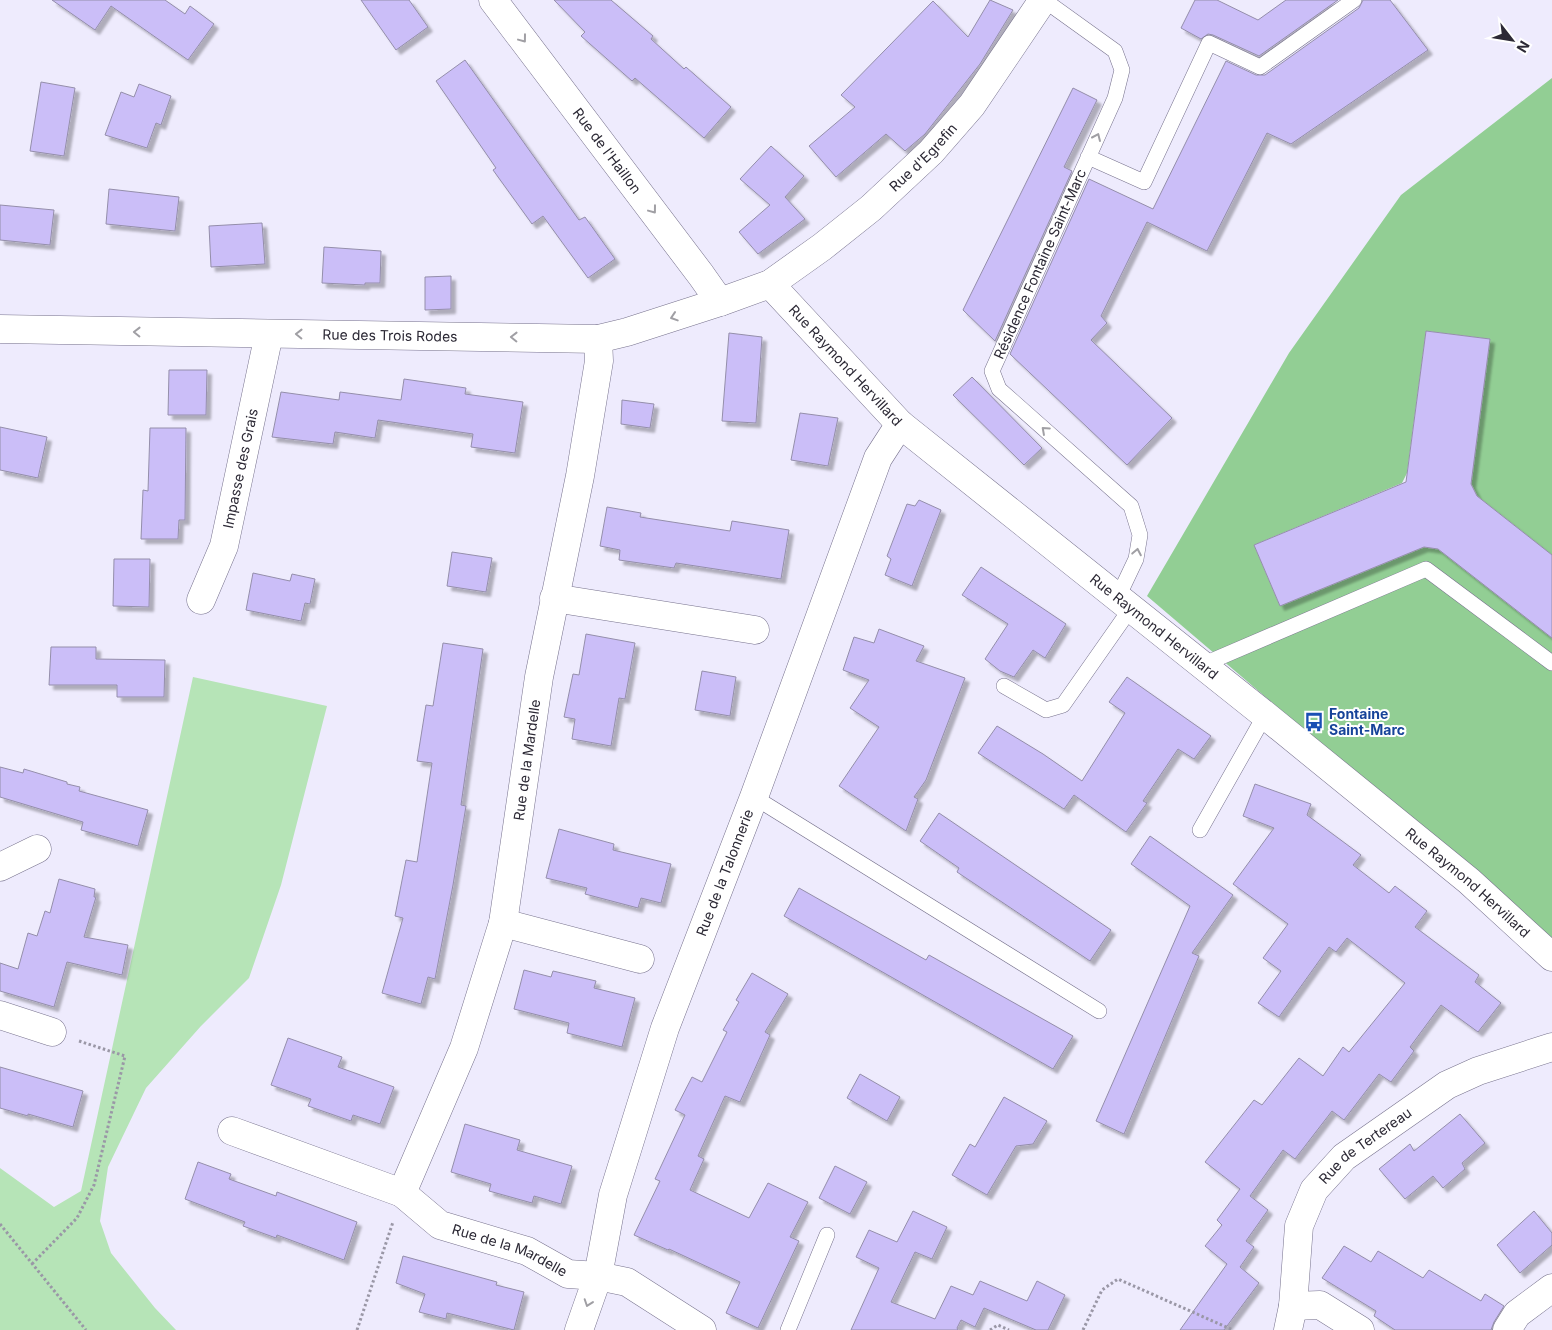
<svg xmlns="http://www.w3.org/2000/svg" width="1552" height="1330" font-family="Inter,sans-serif">
<style>
.green{fill:#b6e4b7}
.forest{fill:#92ce94}
.building{fill:#cbbef8;stroke:#948eaa;filter:url(#shadow)}
.lines{fill:none;stroke-linecap:round;stroke-linejoin:round}
.lane-casing{stroke:#77728d;stroke-width:16}
.street-casing{stroke:#77728d;stroke-width:29}
.path{stroke:#9a97a6;stroke-width:3;stroke-dasharray:2.5 2.5;stroke-linecap:butt}
.lane{stroke:#fff;stroke-width:15}
.street{stroke:#fff;stroke-width:28}
.oneway{stroke:#a09fa4}
.labels{text-anchor:middle;stroke-width:4;stroke-linejoin:round;paint-order:stroke}
.street-label{font-size:14px;fill:#2c2935;stroke:#fff}
.transit-label{font-size:14px;font-weight:bold;fill:#164399;stroke:#fff;text-anchor:start}
</style>
<defs>
<filter id="shadow"><feDropShadow dx="4.5" dy="4.5" stdDeviation="1" flood-color="#0004"/></filter>
</defs>
<rect width="100%" height="100%" fill="#eeebfd"/>
<path class="green" d="M193 677 327 706 281 885 249 978 201 1026 146 1088 108 1167 100 1221 111 1253 155 1308 176 1330H0V1168L54 1207 81 1191Z"/>
<path class="forest" d="M1552 78V555L1477 496 1471 484 1490 339 1426 331 1407 473 1402 483 1254 545 1280 606 1424 547 1438 549 1552 638V941L1147 596 1289 353 1401 195Z"/>
<path class="building" d="M52 0H165L185 14 190 6 214 24 188 60 111 6 95 30Z
M361 0H409L428 27 396 50Z
M554 0H611L653 36 651 39 684 69 686 67 731 107 704 138 635 78 632 81 581 36 585 32Z
M990 0 1013 10 980 64 925 134 905 151 886 134 836 177 809 146 855 107 841 95 933 1 968 37Z
M1195 0H1217L1258 20 1286 0H1338L1259 56 1213 35 1208 34 1201 39 1181 28Z
M1363 0H1390L1428 50 1291 144 1267 133 1207 251 1147 222 1101 316 1107 323 1091 340 1172 418 1127 465 1010 354 1089 179 1153 209 1226 61 1256 75H1265L1359 8Z
M465 60 579 220 585 217 615 259 588 278 543 216 532 224 493 170 496 168 436 81Z
M41 82 75 88 64 156 30 151Z
M139 84 171 96 161 125 156 123 147 148 105 135 121 92 134 97Z
M1073 88 1097 100 1064 167 1072 171 995 341 963 310Z
M771 146 804 176 785 197 805 219 758 254 739 232 770 205 740 179Z
M109 189 179 197 175 231 106 224Z
M0 205 54 210 50 245 0 240Z
M262 223 265 264 211 267 209 226Z
M324 247 381 251 380 283H365V285L322 283Z
M451 276V309L425 310V277Z
M1426 331 1490 339 1471 484 1477 496 1552 555V638L1438 549 1424 547 1280 606 1254 545 1406 482Z
M729 333 762 337 756 423 722 421Z
M169 370H207L206 415H168Z
M972 377 1042 448 1024 465 953 395Z
M404 379 466 388 465 394 523 402 515 453 471 447 473 434 378 420 375 438 335 432 333 444 272 437 281 392 339 400 340 392 401 400Z
M622 400 654 404 650 428 621 424Z
M800 413 838 418 828 466 791 460Z
M0 427 47 437 38 478 0 470Z
M150 428H186L185 520H179L178 539H141L143 490 148 491Z
M919 500 941 510 912 586 885 575 891 559 887 556 907 504 915 506Z
M607 507 641 513 640 517 730 531 732 521 789 530 781 579 676 563 674 568 619 560 620 550 600 546Z
M452 552 492 558 486 592 447 586Z
M114 559H150L149 607 113 606Z
M981 567 1066 624 1045 658 1033 650 1014 677 1000 671 985 659 1008 624 962 595Z
M253 573 290 581 292 574 315 579 310 604 305 603 301 621 246 610Z
M879 629 924 646 916 661 965 678 926 780 914 797 918 799 906 831 839 786 879 727 850 708 869 680 843 670 854 637 874 643Z
M586 634 635 643 625 699 619 698 611 746 572 739 575 719 564 717 573 674 579 675Z
M443 643 483 649 461 805 466 806 453 885 435 979 428 977 421 1004 382 993 403 918 395 916 406 860 417 862 432 763 417 761 426 705 433 706Z
M51 647H96V659L165 660 164 697H117V685H49Z
M702 671 736 677 730 716 695 710Z
M1127 677 1211 736 1194 759 1178 749 1143 801 1147 803 1126 832 1074 795 1064 809 978 753 997 726 1043 754 1082 781 1125 713 1109 702Z
M0 767 23 773 24 769 67 782V784L80 787 79 791 148 810 138 846 81 830 83 822 0 797Z
M1255 784 1311 804 1307 815 1361 855 1353 865 1389 893 1395 886 1427 911 1415 927 1479 975 1475 982 1501 1003 1478 1032 1441 1005 1410 1047 1414 1051 1391 1082 1379 1074 1344 1120 1332 1111 1295 1159 1283 1150 1250 1196 1268 1210 1246 1241 1254 1247 1240 1267 1259 1283 1224 1330H1180L1227 1264 1205 1246 1222 1225 1217 1220 1240 1189 1205 1162 1254 1100 1262 1105 1299 1058 1323 1076 1343 1047 1349 1052 1405 983 1347 938 1336 952 1329 947 1279 1017 1258 1003 1281 971 1263 958 1288 924 1233 884 1274 828 1243 816Z
M939 813 1111 930 1090 961 957 872 959 868 920 841Z
M559 829 614 844 613 850 671 864 661 903 641 898 638 908 585 894 587 888 546 878Z
M1150 836 1233 895 1192 953 1199 956 1124 1134 1096 1121 1190 906 1131 864Z
M59 879 95 889 94 897H96L84 937 128 945 122 975 67 962 54 1007 0 991V963L18 969 28 933 37 936 45 911 50 913Z
M799 888 926 960 929 955 1073 1036 1053 1069 784 916Z
M524 970 551 977 553 971 596 981 594 988 635 998 622 1047 567 1033 569 1023 514 1009Z
M752 973 788 994 765 1032 770 1035 740 1102 725 1096 698 1156 704 1159 690 1190 749 1218 768 1183 808 1202 790 1237 799 1241 758 1328 726 1313 740 1282 669 1249 668 1250 634 1235 660 1181 655 1179 685 1115 675 1110 692 1077 702 1082 727 1032 723 1030 739 1002 736 1000Z
M288 1038 342 1057 338 1067 394 1087 380 1124 353 1115 351 1121 308 1106 311 1099 271 1085Z
M0 1067 83 1091 73 1127 28 1114V1116L0 1108Z
M860 1074 900 1097 887 1121 847 1098Z
M1004 1097 1047 1121 1033 1144 1016 1146 987 1195 952 1175 970 1144 975 1147Z
M1460 1114 1485 1143 1462 1163 1465 1169 1443 1188 1433 1176 1405 1199 1379 1169 1410 1144 1414 1151Z
M465 1124 520 1140 517 1150 572 1166 561 1204 534 1196 532 1203 489 1191 491 1184 451 1172Z
M198 1162 231 1174 229 1179 276 1196 277 1192 357 1222 344 1260 277 1235 276 1238 243 1226 245 1222 185 1199Z
M835 1166 867 1182 850 1214 819 1198Z
M913 1211 947 1227 932 1259 915 1252 891 1302 935 1319 951 1286 973 1295 980 1281 1027 1301 1037 1281 1065 1295 1048 1330H1036L984 1308 975 1327 961 1320 957 1328 958 1330H851L879 1268 856 1257 869 1230 897 1242Z
M1534 1211 1552 1233V1245L1520 1273 1497 1245Z
M1344 1246 1371 1262 1378 1251 1423 1278 1429 1270 1481 1301 1485 1294 1504 1306 1494 1322 1491 1330H1395L1374 1316 1376 1311 1322 1278Z
M403 1256 497 1282 496 1285 524 1292 514 1330 447 1313 446 1319 419 1312 425 1294 396 1283Z"/>
<g class="lines">
<defs>
<path id="lane" d="M1044 0 1115 51 1122 70 1115 98 992 371 999 389 1131 506 1140 535 1136 559 1118 597
M1088 157 1144 182 1209 43 1260 67 1354 0
M1202 665 1426 569 1552 663
M1004 686 1046 710 1063 705 1131 608
M754 797 1099 1011
M1200 830 1265 715
M788 1330 827 1235"/>
<g id="street">
<path id="s1" d="M493 0 701 275 720 302"/>
<path id="s2" d="M770 284 900 424 1265 715 1469 881 1552 957"/>
<path id="s3" d="M0 329 598 339 627 332 720 302 770 284 822 247 871 208 931 152 972 105 1043 0"/>
<path id="s4" d="M598 339 599 361 580 476 539 677 503 923 464 1048 402 1193 440 1225 527 1251 568 1274 598 1276 627 1282 702 1330"/>
<path d="M554 598 755 630"/>
<path id="s5" d="M201 600 224 546 269 334"/>
<path d="M0 867 37 849"/>
<path d="M503 923 640 959"/>
<path d="M0 1015 52 1032"/>
<path d="M232 1131 402 1193"/>
<path d="M1293 1306 1320 1305 1360 1330"/>
<path id="s6" d="M579 1330 598 1276 613 1195 665 1028 754 797 878 458 900 424"/>
<path id="s7" d="M1288 1330 1293 1306 1299 1226 1314 1190 1344 1157 1447 1085 1478 1071 1552 1047"/>
<path d="M1507 1330 1517 1314 1552 1288"/>
</g>
</defs>
<use href="#lane" class="lane-casing"/>
<use href="#street" class="street-casing"/>
<path class="path" d="M0 1224 86 1330
M32 1264 77 1218 94 1185 125 1056 79 1041
M357 1330 393 1222
M990 1330 998 1325 1009 1330
M1083 1330 1102 1290 1118 1279 1233 1330"/>
<use href="#lane" class="lane"/>
<use href="#street" class="street"/>
</g>
<defs><path id="oneway-chevron" d="M-2-3.5L2.5 0L-2 3.5" fill="none" stroke-width="1.6" stroke-linecap="round" stroke-linejoin="round" transform="scale(1.25)"/></defs>
<g class="oneway">
<use href="#oneway-chevron" transform="translate(523 39) rotate(53)"/>
<use href="#oneway-chevron" transform="translate(1097 137) rotate(-66)"/>
<use href="#oneway-chevron" transform="translate(653 210) rotate(53)"/>
<use href="#oneway-chevron" transform="translate(674 317) rotate(162)"/>
<use href="#oneway-chevron" transform="translate(137 332) rotate(-179)"/>
<use href="#oneway-chevron" transform="translate(299 334) rotate(-179)"/>
<use href="#oneway-chevron" transform="translate(514 337) rotate(-179)"/>
<use href="#oneway-chevron" transform="translate(1045 430) rotate(-138)"/>
<use href="#oneway-chevron" transform="translate(1137 552) rotate(-79)"/>
<use href="#oneway-chevron" transform="translate(588 1303) rotate(109)"/>
</g>
<defs>
<symbol id="bus-bare" viewBox="-9 -9 18 18"><path d="M-5-6H5V4H4V6H2V4H-2V6H-4V4H-5ZM-3.5-4V0h7V-4ZM-3.5 1.2v1.5H-2V1.2ZM2 1.2v1.5H3.5V1.2Z" fill="#1a4fb4" stroke="#fff" stroke-width="2.5" paint-order="stroke"/></symbol>
</defs>
<g fill-rule="evenodd">
<use href="#bus-bare" x="1300" y="708" width="28" height="28"/>
</g>
<g class="labels">
<g class="street-label">
<text dy="5" stroke="none"><textPath href="#s1" startOffset="189">Rue de l'Haillon</textPath></text>
<text dy="5" stroke="none"><textPath href="#s3" startOffset="978">Rue d'Egrefin</textPath></text>
<text transform="translate(1040 264) rotate(-66)" y="5">Résidence Fontaine Saint-Marc</text>
<text dy="5" stroke="none"><textPath href="#s3" startOffset="390">Rue des Trois Rodes</textPath></text>
<text dy="5" stroke="none"><textPath href="#s2" startOffset="111">Rue Raymond Hervillard</textPath></text>
<text dy="5" stroke="none"><textPath href="#s5" startOffset="138">Impasse des Grais</textPath></text>
<text dy="5" stroke="none"><textPath href="#s2" startOffset="516">Rue Raymond Hervillard</textPath></text>
<text transform="translate(527 760) rotate(-82)" y="5">Rue de la Mardelle</text>
<text dy="5" stroke="none"><textPath href="#s6" startOffset="481">Rue de la Talonnerie</textPath></text>
<text dy="5" stroke="none"><textPath href="#s2" startOffset="921">Rue Raymond Hervillard</textPath></text>
<text dy="5" stroke="none"><textPath href="#s7" startOffset="212">Rue de Tertereau</textPath></text>
<text dy="5" stroke="none"><textPath href="#s4" startOffset="1005">Rue de la Mardelle</textPath></text>
</g>
<g class="transit-label">
<text x="1329" y="719">Fontaine<tspan x="1329" dy="16">Saint-Marc</tspan></text>
</g>
</g>
<g transform="translate(1512 40) rotate(121)" stroke="#ffffff" stroke-width="4" paint-order="stroke">
<path d="M0-4L9 19L0 12L-9 19Z" fill="#2c2935"/>
<text y="-8" font-size="14" font-weight="bold" text-anchor="middle" fill="#2c2935">N</text>
</g>
</svg>
